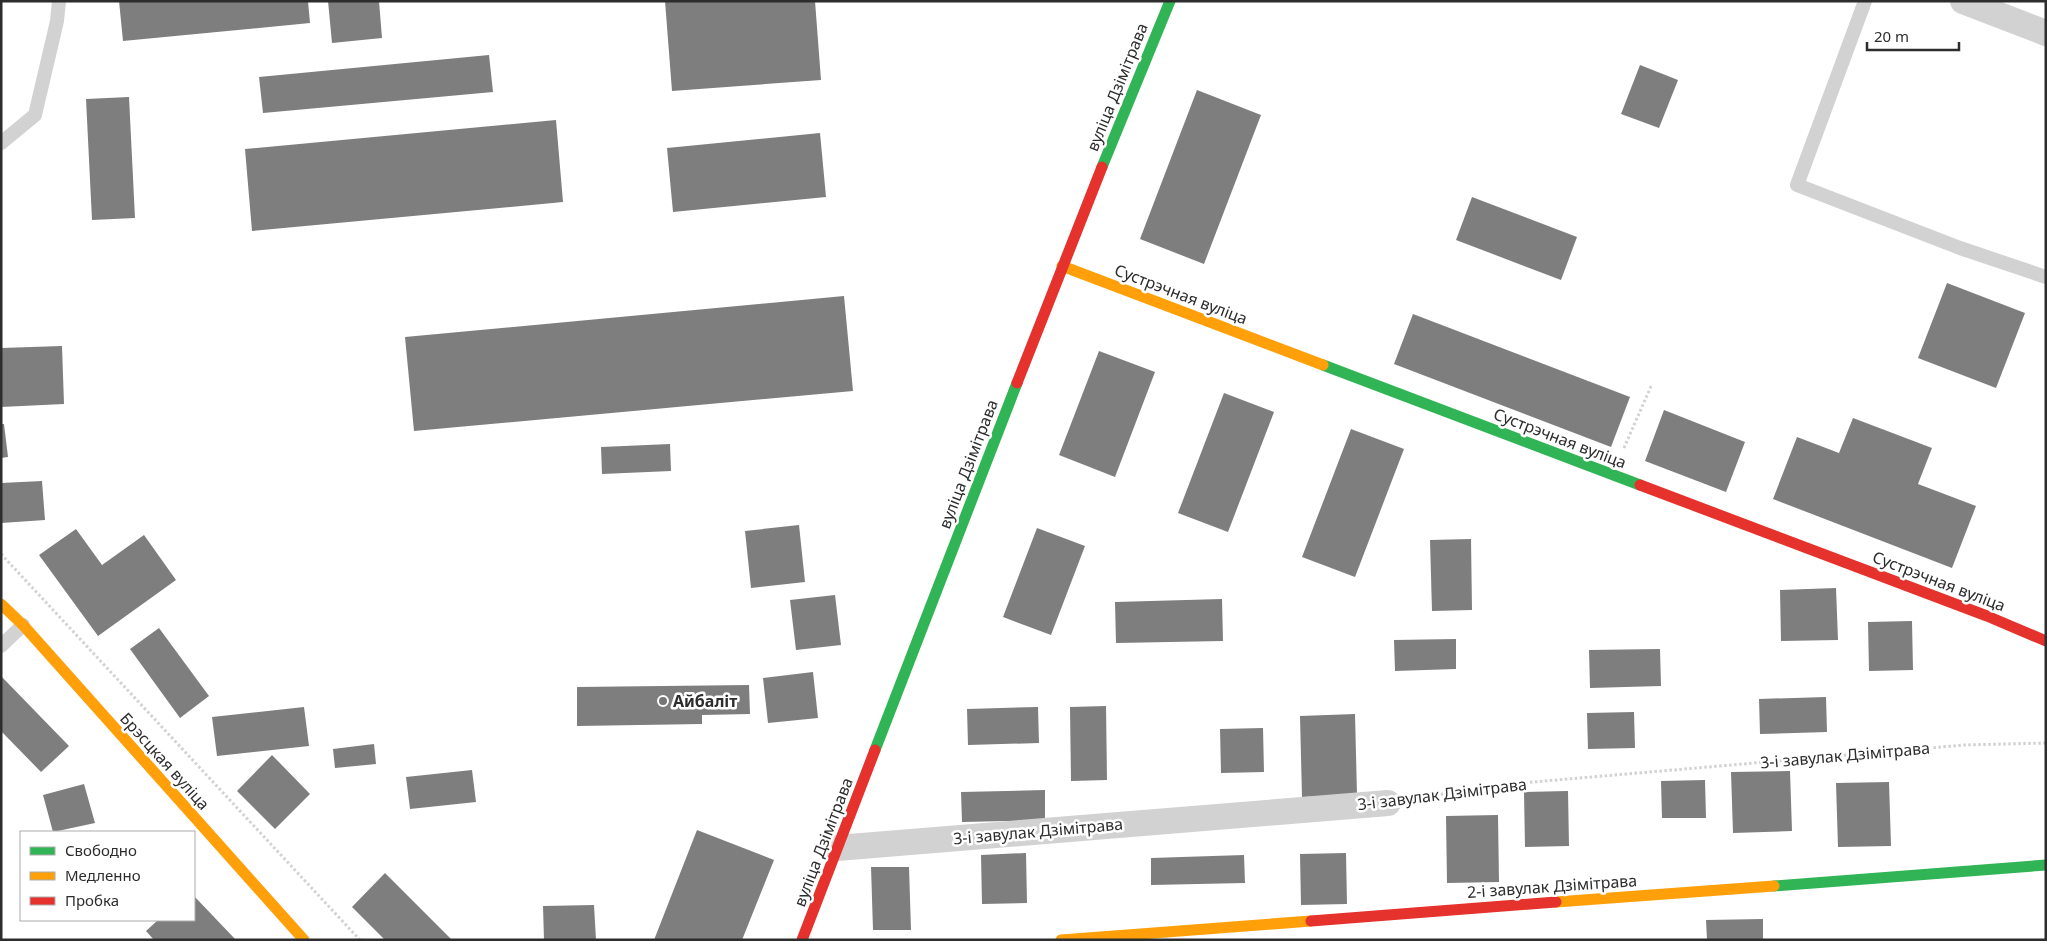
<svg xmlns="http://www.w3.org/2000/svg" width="2047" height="941" font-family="'Noto Sans',sans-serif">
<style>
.building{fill:#7e7e7e}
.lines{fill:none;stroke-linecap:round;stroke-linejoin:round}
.path{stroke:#d2d2d2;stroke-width:3;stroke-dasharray:2.5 2.5;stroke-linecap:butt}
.lane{stroke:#d2d2d2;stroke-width:14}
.street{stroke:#d2d2d2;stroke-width:26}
.fast{stroke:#30b455;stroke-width:11}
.slow{stroke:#ff9f0a;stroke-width:11}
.jam{stroke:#e5322d;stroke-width:11}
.poi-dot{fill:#767676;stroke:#fff;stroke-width:2}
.labels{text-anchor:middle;stroke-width:5;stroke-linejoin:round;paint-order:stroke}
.street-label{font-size:16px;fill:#2d2d2d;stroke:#fff}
.poi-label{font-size:16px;font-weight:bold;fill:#2d2d2d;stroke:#fff;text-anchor:start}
</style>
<rect width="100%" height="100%" fill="#fff"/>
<path class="building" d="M119 1H308L310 23 123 41Z
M328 1H379L382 38 332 43Z
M665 1H815L821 80 672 91Z
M489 55 493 92 263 113 259 77Z
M1640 65 1678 80 1659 128 1621 114Z
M1197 90 1261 115 1204 264 1140 239Z
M129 97 135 218 92 220 86 99Z
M556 120 563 202 252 231 245 149Z
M820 133 826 197 673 212 667 148Z
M1472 197 1577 237 1561 280 1456 240Z
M1947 283 2025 313 1996 388 1918 358Z
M844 296 853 391 414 431 405 337Z
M1413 314 1630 397 1611 447 1394 364Z
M62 346 64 404 1 407V348Z
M1099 351 1155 372 1115 477 1059 455Z
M1224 393 1274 412 1228 532 1178 513Z
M1664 410 1745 442 1726 492 1645 461Z
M1853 418 1932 448 1918 484 1976 506 1952 568 1773 499 1797 437 1839 453Z
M1 424H4L8 457 1 458Z
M1351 429 1404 449 1355 577 1302 557Z
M670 444 671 471 602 474 601 447Z
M42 481 45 520 1 523V483Z
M799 525 805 582 751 588 745 531Z
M1037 528 1085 546 1051 635 1003 617Z
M76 529 102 565 144 535 176 580 98 636 39 555Z
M1471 539 1472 610 1432 611 1430 540Z
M1836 588 1838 640 1781 641 1780 590Z
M835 595 841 645 796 650 790 600Z
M1222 599 1223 641 1116 643 1115 602Z
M1912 621 1913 670 1869 671 1868 622Z
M159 628 209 696 180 718 130 649Z
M1456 639V669L1395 671 1394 640Z
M1660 649 1661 686 1590 688 1589 650Z
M813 672 818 718 768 723 763 678Z
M1 676 69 746 41 772 1 731Z
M749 685 750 714 702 715V724L577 726V687Z
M1826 697 1827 732 1760 734 1759 699Z
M1106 706 1107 780 1071 781 1070 707Z
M304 707 309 746 217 756 212 717Z
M1038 707 1039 743 968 745 967 709Z
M1634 712 1635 748 1588 749 1587 713Z
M1355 714 1357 795 1302 797 1300 716Z
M1263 728 1264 772 1221 773 1220 729Z
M374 744 376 764 335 768 333 749Z
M272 755 310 794 275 829 237 791Z
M472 770 476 802 410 809 406 777Z
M1790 771 1792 831 1733 833 1731 772Z
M1705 780 1706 818H1662L1661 781Z
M1889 782 1891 846 1838 847 1836 783Z
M84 784 95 823 53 832 43 795Z
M1045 790V820L962 822 961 792Z
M1568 791 1569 846 1525 847 1524 792Z
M1498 815 1499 882 1447 883 1446 816Z
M697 830 774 860 742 940H654Z
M1026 853 1027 903 982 904 981 855Z
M1346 853 1347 904 1301 905 1300 854Z
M1244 855 1245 883 1151 885V858Z
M871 867H909L911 930H873Z
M385 873 452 940H385L352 907Z
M194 896 236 940H154L146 931 158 920H194Z
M594 905 596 940H544L543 906Z
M1763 919V940H1707L1706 920Z"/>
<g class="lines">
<path class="path" d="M1624 448 1652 384
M1 554 360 940
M1416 798 1510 784 1964 745 2046 743"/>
<path class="lane" d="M1865 1 1797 185 1960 248 2046 277
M1 143 35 115 57 21 59 1
M1 646 23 625"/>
<path class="street" d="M1963 1 2046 33
M837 848 1388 803"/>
<path class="fast" d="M1102 167 1170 1
M1323 365 1640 485
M875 750 1017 383
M1774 886 2046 865"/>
<path class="slow" d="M1062 266 1323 365
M1 604 23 625 304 940
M1556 902 1774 886
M1061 940 1311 921"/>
<path class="jam" d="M1017 383 1102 167
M1640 485 1987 616 2046 641
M1311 921 1556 902
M802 940 875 750"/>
</g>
<circle class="poi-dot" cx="663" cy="701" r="5"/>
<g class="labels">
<g class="street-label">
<text transform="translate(1117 87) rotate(-68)" y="6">вуліца Дзімітрава</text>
<text transform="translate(1181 294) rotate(21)" y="6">Сустрэчная вуліца</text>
<text transform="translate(1560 438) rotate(21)" y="6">Сустрэчная вуліца</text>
<text transform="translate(968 464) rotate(-69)" y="6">вуліца Дзімітрава</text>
<text transform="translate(1939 581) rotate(21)" y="6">Сустрэчная вуліца</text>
<text transform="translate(1845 755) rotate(-5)" y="6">3-і завулак Дзімітрава</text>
<text transform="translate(165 761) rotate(48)" y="6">Брэсцкая вуліца</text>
<text transform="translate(1442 794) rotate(-7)" y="6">3-і завулак Дзімітрава</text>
<text transform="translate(1038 831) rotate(-5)" y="6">3-і завулак Дзімітрава</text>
<text transform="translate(823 842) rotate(-69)" y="6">вуліца Дзімітрава</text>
<text transform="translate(1552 886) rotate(-4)" y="6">2-і завулак Дзімітрава</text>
</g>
<g class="poi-label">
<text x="673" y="707">Айбаліт</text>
</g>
</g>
<rect width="2047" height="941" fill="none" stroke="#2d2d2d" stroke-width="5"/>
<rect x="20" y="831" width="175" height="90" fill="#ffffff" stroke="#ababab"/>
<rect x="30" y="847" width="25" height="8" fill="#30b455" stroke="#ababab"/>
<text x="65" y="856" font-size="15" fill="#2d2d2d">Свободно</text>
<rect x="30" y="872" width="25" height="8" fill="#ff9f0a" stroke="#ababab"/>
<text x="65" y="881" font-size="15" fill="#2d2d2d">Медленно</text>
<rect x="30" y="897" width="25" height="8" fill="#e5322d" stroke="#ababab"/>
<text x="65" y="906" font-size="15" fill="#2d2d2d">Пробка</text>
<path d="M1867 42v8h92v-8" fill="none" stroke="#2d2d2d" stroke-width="2.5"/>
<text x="1874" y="42" font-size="15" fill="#2d2d2d" stroke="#ffffff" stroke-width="4" paint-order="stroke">20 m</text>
</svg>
